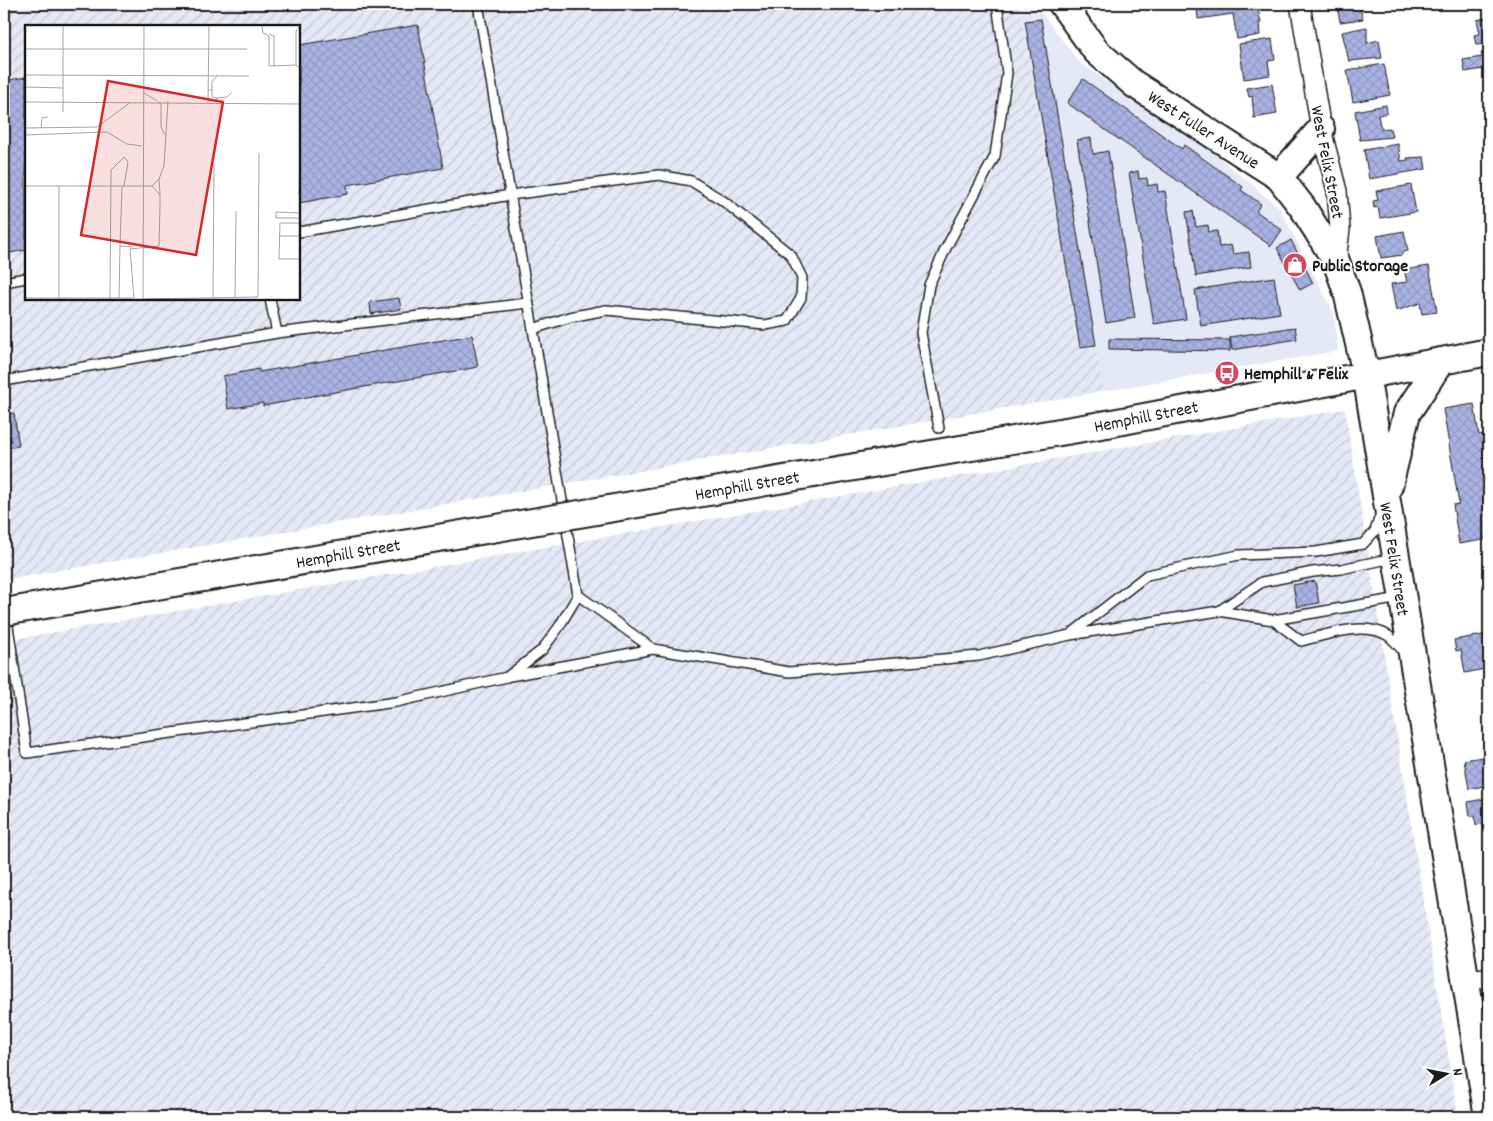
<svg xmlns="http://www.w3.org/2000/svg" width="1493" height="1121" font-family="Dekko,sans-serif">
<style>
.built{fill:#e5e8f7}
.industrial{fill:url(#industrial-furrows);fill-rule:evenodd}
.building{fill:url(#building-cross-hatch);stroke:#1c1c1c}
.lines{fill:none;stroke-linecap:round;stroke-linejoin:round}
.lane-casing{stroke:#1c1c1c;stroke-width:12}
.street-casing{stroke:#1c1c1c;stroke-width:22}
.secondary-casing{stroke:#1c1c1c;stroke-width:30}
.lane{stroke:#fff;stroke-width:9}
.street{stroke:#fff;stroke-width:19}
.secondary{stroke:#fff;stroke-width:26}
.secondary-bridge-casing{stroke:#1c1c1c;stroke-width:30;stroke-linecap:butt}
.secondary-bridge{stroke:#fff;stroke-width:26}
.labels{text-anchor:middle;stroke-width:4;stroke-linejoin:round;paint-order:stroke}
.street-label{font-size:18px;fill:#1c1c1c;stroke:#fff}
.poi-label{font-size:18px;font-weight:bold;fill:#1c1c1c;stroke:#fff;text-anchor:start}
.inset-road{fill:none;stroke:#a4a4a4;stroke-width:1}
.view{fill:#d62828;fill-opacity:0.15;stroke:#d62828;stroke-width:2.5}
.inset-edge{fill:none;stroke:#1c1c1c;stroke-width:2.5}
</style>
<defs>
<pattern id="industrial-furrows" width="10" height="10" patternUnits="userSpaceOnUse" patternTransform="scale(1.25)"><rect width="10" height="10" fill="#e5e8f7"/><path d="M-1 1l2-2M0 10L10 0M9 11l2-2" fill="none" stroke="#c4c6d3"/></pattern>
<pattern id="building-cross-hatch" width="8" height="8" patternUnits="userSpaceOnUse" patternTransform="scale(1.25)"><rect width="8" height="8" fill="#a8b3e3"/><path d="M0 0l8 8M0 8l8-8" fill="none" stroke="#9099c2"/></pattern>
</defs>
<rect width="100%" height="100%" fill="#fff"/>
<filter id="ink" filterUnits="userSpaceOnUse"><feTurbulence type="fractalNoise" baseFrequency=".02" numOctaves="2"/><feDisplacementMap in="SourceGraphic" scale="10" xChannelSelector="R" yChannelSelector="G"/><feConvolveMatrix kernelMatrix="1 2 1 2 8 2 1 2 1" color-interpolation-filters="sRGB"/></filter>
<g filter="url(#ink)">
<path class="built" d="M1019 4H1035L1079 62 1217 156 1279 207 1334 313 1338 351 1104 391 1097 349 1079 350Z"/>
<path class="industrial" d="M4 4H1019L1079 350 1097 349 1104 391 4 580ZM26 26H299V299H26Z
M1345 409 1458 1117H4V641Z"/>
<path class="building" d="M1227 4V6L1257 4 1261 23H1259L1260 35 1237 39 1233 14 1198 19 1197 8Z
M1337 4H1359L1363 19 1340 22Z
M1489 17V44L1476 45 1474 35 1480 34 1477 20Z
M1041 19 1096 345 1080 347 1025 21Z
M418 25 443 168 347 185 348 194 299 203V45Z
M1367 27V43L1379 40 1382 58 1349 61 1342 32Z
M1272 39 1275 60 1268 61 1270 75 1244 79 1239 44Z
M1489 52V75H1485L1483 69 1465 72 1463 60 1482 57 1481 53Z
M1384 64 1390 95 1353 102 1347 70Z
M26 77V250L4 254V81Z
M1083 79 1182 149 1184 145 1243 187 1241 190 1261 204 1256 211 1282 230 1271 246 1067 103Z
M1272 84 1277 114 1254 118 1252 96 1249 97 1247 88Z
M1386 105 1387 113 1378 115 1380 125 1382 129 1390 128 1392 137 1360 140 1355 111Z
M1489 108V127L1487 128 1485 109Z
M1091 138 1093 154 1108 151 1135 318 1106 323 1077 140Z
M1398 144 1401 161 1408 160 1407 158 1424 157 1426 169 1369 179 1364 150Z
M1138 171 1139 179 1147 178 1148 186 1157 184 1158 192 1165 191 1186 319 1154 324 1129 173Z
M1411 185 1416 212 1380 218 1378 207 1374 208 1373 201 1378 200 1376 191Z
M1193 211 1196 227 1208 225 1209 232 1217 231 1219 247 1231 245 1233 254 1249 252 1251 267 1196 276 1186 212Z
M1404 231 1408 251 1402 252V255L1381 258 1377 236Z
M1291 240 1313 283 1300 290 1277 248Z
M1489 264V295L1488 296 1483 265Z
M1429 266 1437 312 1422 314 1420 303 1396 311 1391 284 1407 282 1404 270Z
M1274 277 1280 313 1201 326 1195 290Z
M399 298 401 309 371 314 370 302Z
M1295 327 1297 339 1232 350 1230 337Z
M472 335 478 367 290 400V401L263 406V403L228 409 223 376 259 369V372Z
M1109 339 1230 340V351L1109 349Z
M1474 404 1479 435 1489 433V471H1487L1489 499H1487L1489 539 1459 544 1453 505 1459 504 1443 409Z
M14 413 19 446 4 448V415Z
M1315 581 1319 603 1297 607 1293 585Z
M1489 634V668L1465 673 1461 650 1456 651 1454 640Z
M1489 756V785L1469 789 1464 760Z
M1489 798V823L1476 825 1475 816H1470L1468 802Z"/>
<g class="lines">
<defs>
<path id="lane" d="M299 232 510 195 659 175 691 181 722 200 791 255 802 278 801 298 787 321 765 325 606 310 570 317 533 329
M4 282 26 278
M270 299 277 333
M4 381 277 333 528 303
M939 428 921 333 929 285 946 248 995 156 1007 73 997 4
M578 595 653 649 789 672 979 656 1070 635 1219 611 1273 620 1400 598
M1219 611 1262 582 1313 572 1341 569 1393 558
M6 613 27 753 396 702 507 677 542 650 559 627 578 595 478 4
M1273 620 1301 641C1327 635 1362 621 1387 635 1394 639 1399 647 1404 652
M1071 634 1147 575 1239 555 1316 552 1363 544 1375 531 1381 513
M510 676 653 649"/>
<path id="street" d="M1300 4 1321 129 1337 191 1340 229 1336 261
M1465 981 1489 977"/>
<path id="secondary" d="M1062 4 1096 51 1134 84 1279 177 1303 208 1336 261 1347 292 1366 374 1488 1117
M1279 177 1321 129
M1107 424 1489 352
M1389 486 1407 413 1441 361"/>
</defs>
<use href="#lane" class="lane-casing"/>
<use href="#street" class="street-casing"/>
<use href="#secondary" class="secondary-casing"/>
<use href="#lane" class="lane"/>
<use href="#street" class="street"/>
<use href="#secondary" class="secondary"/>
<defs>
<path id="secondary-bridge" d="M4 612 1107 424"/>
</defs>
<use href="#secondary-bridge" class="secondary-bridge-casing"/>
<use href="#secondary-bridge" class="secondary-bridge"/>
</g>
</g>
<defs>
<symbol id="shop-disc" viewBox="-11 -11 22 22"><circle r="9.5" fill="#d1495b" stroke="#fff"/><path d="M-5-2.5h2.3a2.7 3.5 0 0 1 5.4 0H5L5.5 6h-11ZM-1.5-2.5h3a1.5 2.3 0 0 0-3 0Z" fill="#fff"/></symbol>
<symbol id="bus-disc" viewBox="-11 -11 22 22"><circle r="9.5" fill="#d1495b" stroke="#fff"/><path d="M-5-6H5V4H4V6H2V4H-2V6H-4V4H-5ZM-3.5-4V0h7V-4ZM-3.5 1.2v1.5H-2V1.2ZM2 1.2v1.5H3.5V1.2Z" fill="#fff"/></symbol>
</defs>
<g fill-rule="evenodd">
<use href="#shop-disc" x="1281" y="251" width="28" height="28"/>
<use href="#bus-disc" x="1213" y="359" width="28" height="28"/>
</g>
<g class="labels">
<g class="street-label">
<text transform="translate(1204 129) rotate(33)" y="6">West Fuller Avenue</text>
<text transform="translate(1328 162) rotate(79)" y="6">West Felix Street</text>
<text transform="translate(1146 416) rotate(-11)" y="6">Hemphill Street</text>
<text transform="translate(747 485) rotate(-10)" y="6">Hemphill Street</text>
<text transform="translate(348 553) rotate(-10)" y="6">Hemphill Street</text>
<text transform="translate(1395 559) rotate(81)" y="6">West Felix Street</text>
</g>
<g class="poi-label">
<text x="1312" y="271">Public Storage</text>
<text x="1244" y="379">Hemphill &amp; Felix</text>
</g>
</g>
<g transform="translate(25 25)">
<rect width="275" height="275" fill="#fff"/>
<path class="inset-road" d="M237 1 238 8 244 11V41L271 40M275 1 271 6V40L275 43M244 9 249 11V41M0 24H222M0 50 224 51M0 62 38 63M183 65H187V72L192 73V77M187 65V57L192 51M119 68 132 76M192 73 202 72 207 67M0 77 275 79M133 77 136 79V102L140 110M183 77 184 1M38 87V1M0 103 72 102 106 77M16 103 17 93 23 92M0 110 82 107 102 119 117 121M134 154 135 169M0 161H127L135 170V182L134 221 105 224 109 273H0M34 161V273M97 161 95 221 108 222M127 161 134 154 139 141 143 76M274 171 275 125M275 188 251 187V193H275M275 198H255L254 234H275M254 211H275M94 273 95 221M188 273 189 138M210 273 211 186M85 274 86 145 99 132 103 137 99 161M118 274 233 272 234 128M118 274 119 1"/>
<path class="view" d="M83 56 198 77 171 230 56 210Z"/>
<rect width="275" height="275" class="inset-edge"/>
</g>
<rect width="1493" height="1121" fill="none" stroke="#fff" stroke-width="20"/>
<rect x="10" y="10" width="1473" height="1101" fill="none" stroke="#1c1c1c" stroke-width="2" filter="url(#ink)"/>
<g transform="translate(1446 1074) rotate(80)" stroke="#ffffff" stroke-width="4" paint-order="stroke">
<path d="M0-4L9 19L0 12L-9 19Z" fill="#1c1c1c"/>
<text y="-8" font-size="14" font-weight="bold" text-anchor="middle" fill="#1c1c1c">N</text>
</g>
</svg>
